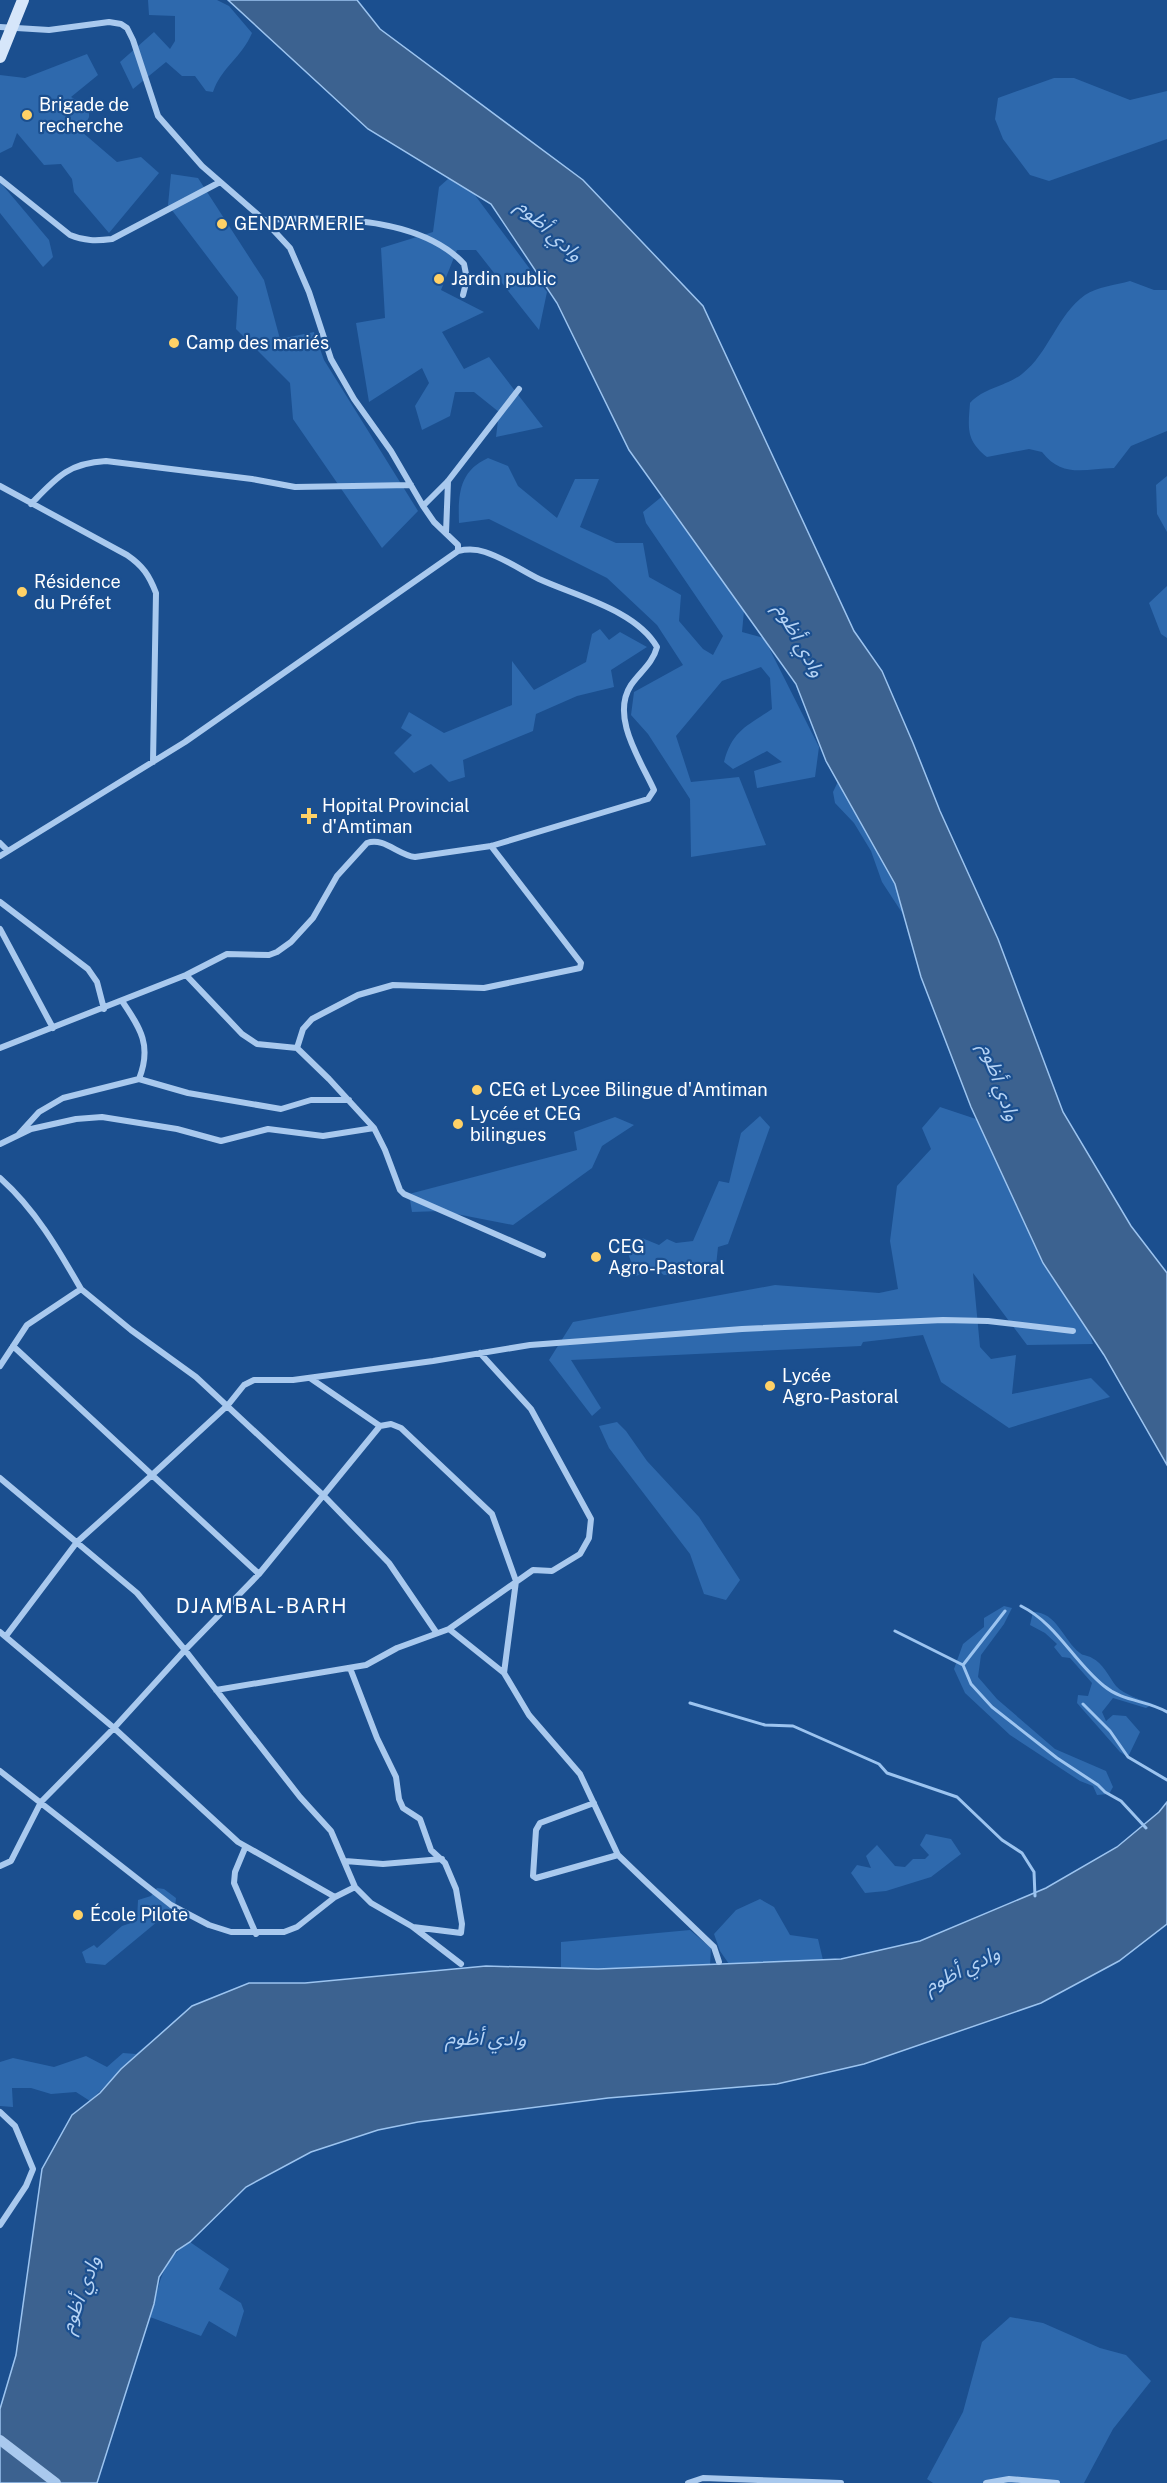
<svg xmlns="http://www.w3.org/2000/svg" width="1167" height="2483" font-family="'Public Sans','Noto Sans Arabic',sans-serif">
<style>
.green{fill:#2e69ad}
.water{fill:#3c6290;stroke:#9cc4f0;stroke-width:1.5}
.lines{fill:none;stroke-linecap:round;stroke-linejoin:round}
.stream{stroke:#9cc4f0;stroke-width:3}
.minor{stroke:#a9c9ee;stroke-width:6}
.tertiary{stroke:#a9c9ee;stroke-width:10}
.secondary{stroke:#d6e6fa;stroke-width:12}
.poi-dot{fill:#ffd166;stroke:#1b4f8f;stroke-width:2}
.labels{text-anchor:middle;stroke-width:4.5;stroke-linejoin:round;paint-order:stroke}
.poi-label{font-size:18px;fill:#fff;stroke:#1b4f8f;text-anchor:start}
.water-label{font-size:20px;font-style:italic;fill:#b5d3f5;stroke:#1b4f8f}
.neighbourhood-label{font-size:20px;letter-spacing:1.5px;fill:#fff;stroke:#1b4f8f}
</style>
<rect width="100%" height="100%" fill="#1b4f8f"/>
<path class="green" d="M148 0H217L229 6 252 33C242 57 221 68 213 92L206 91 195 76H182L166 62 133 89 120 62 154 32 170 49 175 41V16L149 15Z
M87 54 98 75 71 97 89 107V117L82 132 117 162 141 157 159 173 109 233 74 192 72 179 61 164 44 165 17 133 12 147 0 153V75L25 78Z
M1054 78H1074L1130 100 1167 91V139L1049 181 1030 175 1003 139 995 119 998 98Z
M457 171 547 292 539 330 476 250H457L441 290 484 312 442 332 464 369 489 357 543 427 496 437 499 412 474 392H455L450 416 422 430 415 406 429 383 422 368 369 402 356 323 385 318 381 248 433 232 439 187Z
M171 174 198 178 264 280 280 339 314 332 324 360 418 511 382 548 293 419 290 383 236 329 238 297 168 205Z
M0 182 49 240 53 257 43 267 0 213Z
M1130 281 1154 290H1167V431L1131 446 1114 468C1084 469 1062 478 1042 452L1029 449 987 457C966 440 968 429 970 403 985 387 1005 387 1022 374 1049 353 1057 315 1085 295 1097 287 1116 285 1130 281Z
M488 458 508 466 518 486 557 518 575 479H599L580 527 616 543H643L649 577 681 595 679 621 703 649 713 655 723 636 646 523 643 512 681 481 745 600 742 632 764 638 819 747 815 777 757 788 754 771 782 762 767 751 733 769 724 762C732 731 747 726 772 709L770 678 761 667 722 681 676 736 691 782 739 777 766 845 691 857 690 799 648 734 631 715 634 692 683 665 657 625 607 578 489 519 459 523C458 495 459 471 488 458Z
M1167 476V532L1157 514 1156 485Z
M1167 586V638L1161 634 1149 603Z
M600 629 609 640 620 632 647 647 611 670 614 687 577 696 536 714 533 731 463 760 465 777 449 782 431 764 414 773 394 753 412 735 401 728 409 712 444 733 512 705V661L534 690 586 662 592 634Z
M842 773 882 826 912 928 882 882 871 851 854 823 835 803 833 792Z
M940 1107 979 1120 1083 1314 1093 1344 1027 1345 973 1273 980 1347 991 1359 1016 1355 1012 1394 1091 1378 1110 1397 1009 1428 941 1382 923 1335 863 1342 861 1346 571 1360 601 1408 592 1416 549 1360 573 1322 775 1285 879 1293 898 1289 890 1241 897 1186 931 1149 922 1128Z
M760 1116 770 1127 728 1244 718 1247 716 1266 706 1273H691L683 1261 677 1263 675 1274 664 1275 655 1269 636 1276 628 1253H642V1238L659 1245 667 1239 676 1243 693 1241 719 1181 729 1183 741 1133Z
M615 1117 634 1125 602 1146 592 1168 513 1225 441 1211 412 1212 409 1194 577 1150 574 1132Z
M617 1422 626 1431 647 1461 699 1517 740 1580 726 1600 704 1594 690 1554 609 1448 599 1426Z
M1004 1606 1012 1608 1004 1624 981 1655 978 1677 997 1699 1055 1749 1106 1771 1113 1787 1109 1794 1097 1795 1093 1786 1080 1781 1010 1735 965 1693 954 1669 963 1644 984 1627V1618Z
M1033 1612C1057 1612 1063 1640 1080 1653 1083 1656 1088 1655 1092 1658 1103 1663 1109 1677 1116 1686 1124 1695 1142 1700 1153 1704L1146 1708 1113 1698 1102 1712 1106 1721 1113 1715 1126 1716 1140 1732 1128 1757 1120 1752 1077 1703 1078 1695 1088 1696 1092 1683 1070 1658 1062 1657 1054 1647 1057 1644 1045 1633 1030 1625Z
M926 1834 951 1839 961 1854 931 1877 886 1891 865 1893 851 1873 857 1865 871 1868 866 1856 877 1845 895 1866 905 1867 913 1859H925L929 1855 920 1845Z
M157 1888 164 1889 176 1898 175 1907 105 1965 86 1963 82 1952 94 1945 97 1948 122 1926 137 1921 138 1900 151 1896Z
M760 1899 774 1907 790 1935 818 1939 823 1960 729 1964 720 1951 714 1934 736 1910Z
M690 1930 711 1948 710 1965 598 1969 561 1968V1942Z
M149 2043 90 2101 76 2092 51 2094 31 2088H12L13 2107 0 2106V2062L13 2058 54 2067 86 2056 107 2067 123 2053 136 2054Z
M190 2242 229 2269 219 2289 241 2303 244 2311 236 2337 209 2321 201 2336 150 2317C160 2285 160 2261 190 2242Z
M1010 2317 1043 2323 1100 2348 1126 2355 1151 2381 1113 2429 1084 2483H933L927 2479 963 2412 982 2342Z"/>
<path class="water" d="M228 0H357L380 29 583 180 703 306 854 631 882 671 913 743 940 811 998 939 1063 1112 1131 1226 1167 1273V1465L1104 1355 1043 1263 971 1107 921 977 895 884 826 761 796 684 629 450 557 303 491 204 368 129Z
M1167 1802V1924L1119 1961 1041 2003 864 2064 777 2084 608 2098 418 2122 378 2130 311 2152 246 2187 190 2242 176 2251 159 2277 154 2304 97 2483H0V2409L16 2355 42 2169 72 2115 100 2093 121 2069 192 2006 249 1983H305L486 1966 598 1969 841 1959 920 1941 1046 1888 1117 1847 1159 1812Z"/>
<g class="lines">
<path class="stream" d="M1021 1606C1057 1624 1073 1661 1104 1686 1123 1702 1147 1700 1167 1712
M895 1631 963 1665 971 1684 992 1707 1057 1758 1098 1785 1105 1792 1121 1801 1146 1828
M963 1665 1005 1611
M690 1703 765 1725 793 1726 879 1764 887 1773 957 1797 1002 1840 1022 1853 1034 1872 1035 1896
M1083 1704 1110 1731 1128 1757 1167 1780"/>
<path class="minor" d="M0 27 49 30 109 22 121 24 127 28 133 40 158 116 202 166 264 220 290 248 309 292 331 359 354 399 391 451 423 506 434 522 458 545V551
M0 179 70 235C84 241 96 241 112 239L220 182
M264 220C323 216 420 216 464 264L467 279 463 295
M0 486 127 555C143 566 149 575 156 593L153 762
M31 504C56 478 68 463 106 461L252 479 295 487 411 485
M423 506 448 481 519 389
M446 533 448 481
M0 843 8 851
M0 856 185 742 458 551C467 549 476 549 485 552 504 558 521 570 539 579 576 596 636 610 657 647 653 663 640 672 631 685 610 717 641 761 654 790L648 799 491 846 415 857C398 855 384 837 367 843L337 876 313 918 291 942 277 952 269 955 227 954 186 975 0 1048
M0 902 88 969 97 982 104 1009
M0 929 53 1028
M186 975 242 1034 257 1044 297 1048 329 1079 374 1128 385 1150 400 1190 404 1194 543 1255
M297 1048 303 1029 312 1019 358 995 393 985 484 988 580 968 581 963 491 846
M139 1079 188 1093 281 1109 311 1100H349
M19 1134 39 1112 63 1098 139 1079C152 1046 141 1029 122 1001
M0 1144 31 1129 76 1119 102 1117 177 1129 221 1141 268 1129 323 1136 374 1128
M0 1178C35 1209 58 1249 81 1289L27 1325 0 1366
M81 1289 131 1330 196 1377 325 1497 389 1563 436 1632
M310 1378 380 1426 259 1574 152 1475 228 1405 244 1385 254 1380H293L433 1361 530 1345 742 1329 943 1320 988 1321 1073 1331
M380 1426 391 1424 401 1428 492 1514 516 1581 504 1673 529 1715 580 1774 618 1855 714 1947 719 1962
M0 1478 137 1593 185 1650 259 1574
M449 1629 533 1570 552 1571 580 1554 589 1538 591 1519 531 1409 480 1353
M0 1632 114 1728 238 1842 335 1897 297 1927 284 1932H231L209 1925 171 1905 0 1771
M6 1636 77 1542 152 1475 13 1346
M350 1668 377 1738 396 1777 399 1799 403 1808 420 1819 431 1850 445 1863 456 1889 462 1924 461 1933 413 1927
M216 1690 366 1665 397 1648 449 1629 504 1673
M594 1803 540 1823 536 1830 533 1876 536 1878 618 1855
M245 1848 235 1872 234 1883 256 1934
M345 1861 383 1864 442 1859
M0 1866 11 1861 41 1802 114 1728 185 1650 300 1797 331 1831 355 1887 335 1897
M355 1887 371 1903 413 1927 461 1964
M0 2112 15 2126 33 2169 26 2186 0 2225
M688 2483 703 2478 841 2483
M986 2483 1009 2479 1057 2483"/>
<path class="tertiary" d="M0 2440 56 2483"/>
<path class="secondary" d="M0 57 23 0"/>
</g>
<g class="poi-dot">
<circle cx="27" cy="115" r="6"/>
<circle cx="222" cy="224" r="6"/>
<circle cx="439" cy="279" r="6"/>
<circle cx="174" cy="343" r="6"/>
<circle cx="22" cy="592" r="6"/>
<path d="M306 807h6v6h6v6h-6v6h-6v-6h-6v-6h6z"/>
<circle cx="477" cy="1090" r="6"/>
<circle cx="458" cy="1124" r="6"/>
<circle cx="596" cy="1257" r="6"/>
<circle cx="770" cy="1386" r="6"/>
<circle cx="78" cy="1915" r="6"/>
</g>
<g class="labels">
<g class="poi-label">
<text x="39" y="111">Brigade de<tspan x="39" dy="21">recherche</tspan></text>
<text x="234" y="230">GENDARMERIE</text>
<text x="451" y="285">Jardin public</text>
<text x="186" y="349">Camp des mariés</text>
<text x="34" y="588">Résidence<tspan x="34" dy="21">du Préfet</tspan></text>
<text x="322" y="812">Hopital Provincial<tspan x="322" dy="21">d'Amtiman</tspan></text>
<text x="489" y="1096">CEG et Lycee Bilingue d'Amtiman</text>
<text x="470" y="1120">Lycée et CEG<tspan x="470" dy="21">bilingues</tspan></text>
<text x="608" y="1253">CEG<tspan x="608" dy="21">Agro-Pastoral</tspan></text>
<text x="782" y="1382">Lycée<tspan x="782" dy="21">Agro-Pastoral</tspan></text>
<text x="90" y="1921">École Pilote</text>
</g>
<g class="water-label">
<text transform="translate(550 230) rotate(43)" y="7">وادي أظوم</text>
<text transform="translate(800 640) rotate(61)" y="7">وادي أظوم</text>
<text transform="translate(1000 1082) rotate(70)" y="7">وادي أظوم</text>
<text transform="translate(962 1969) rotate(-26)" y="7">وادي أظوم</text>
<text transform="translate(486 2038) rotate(1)" y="7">وادي أظوم</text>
<text transform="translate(80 2294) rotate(-69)" y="7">وادي أظوم</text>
</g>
<g class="neighbourhood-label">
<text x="262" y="1613">DJAMBAL-BARH</text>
</g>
</g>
</svg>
